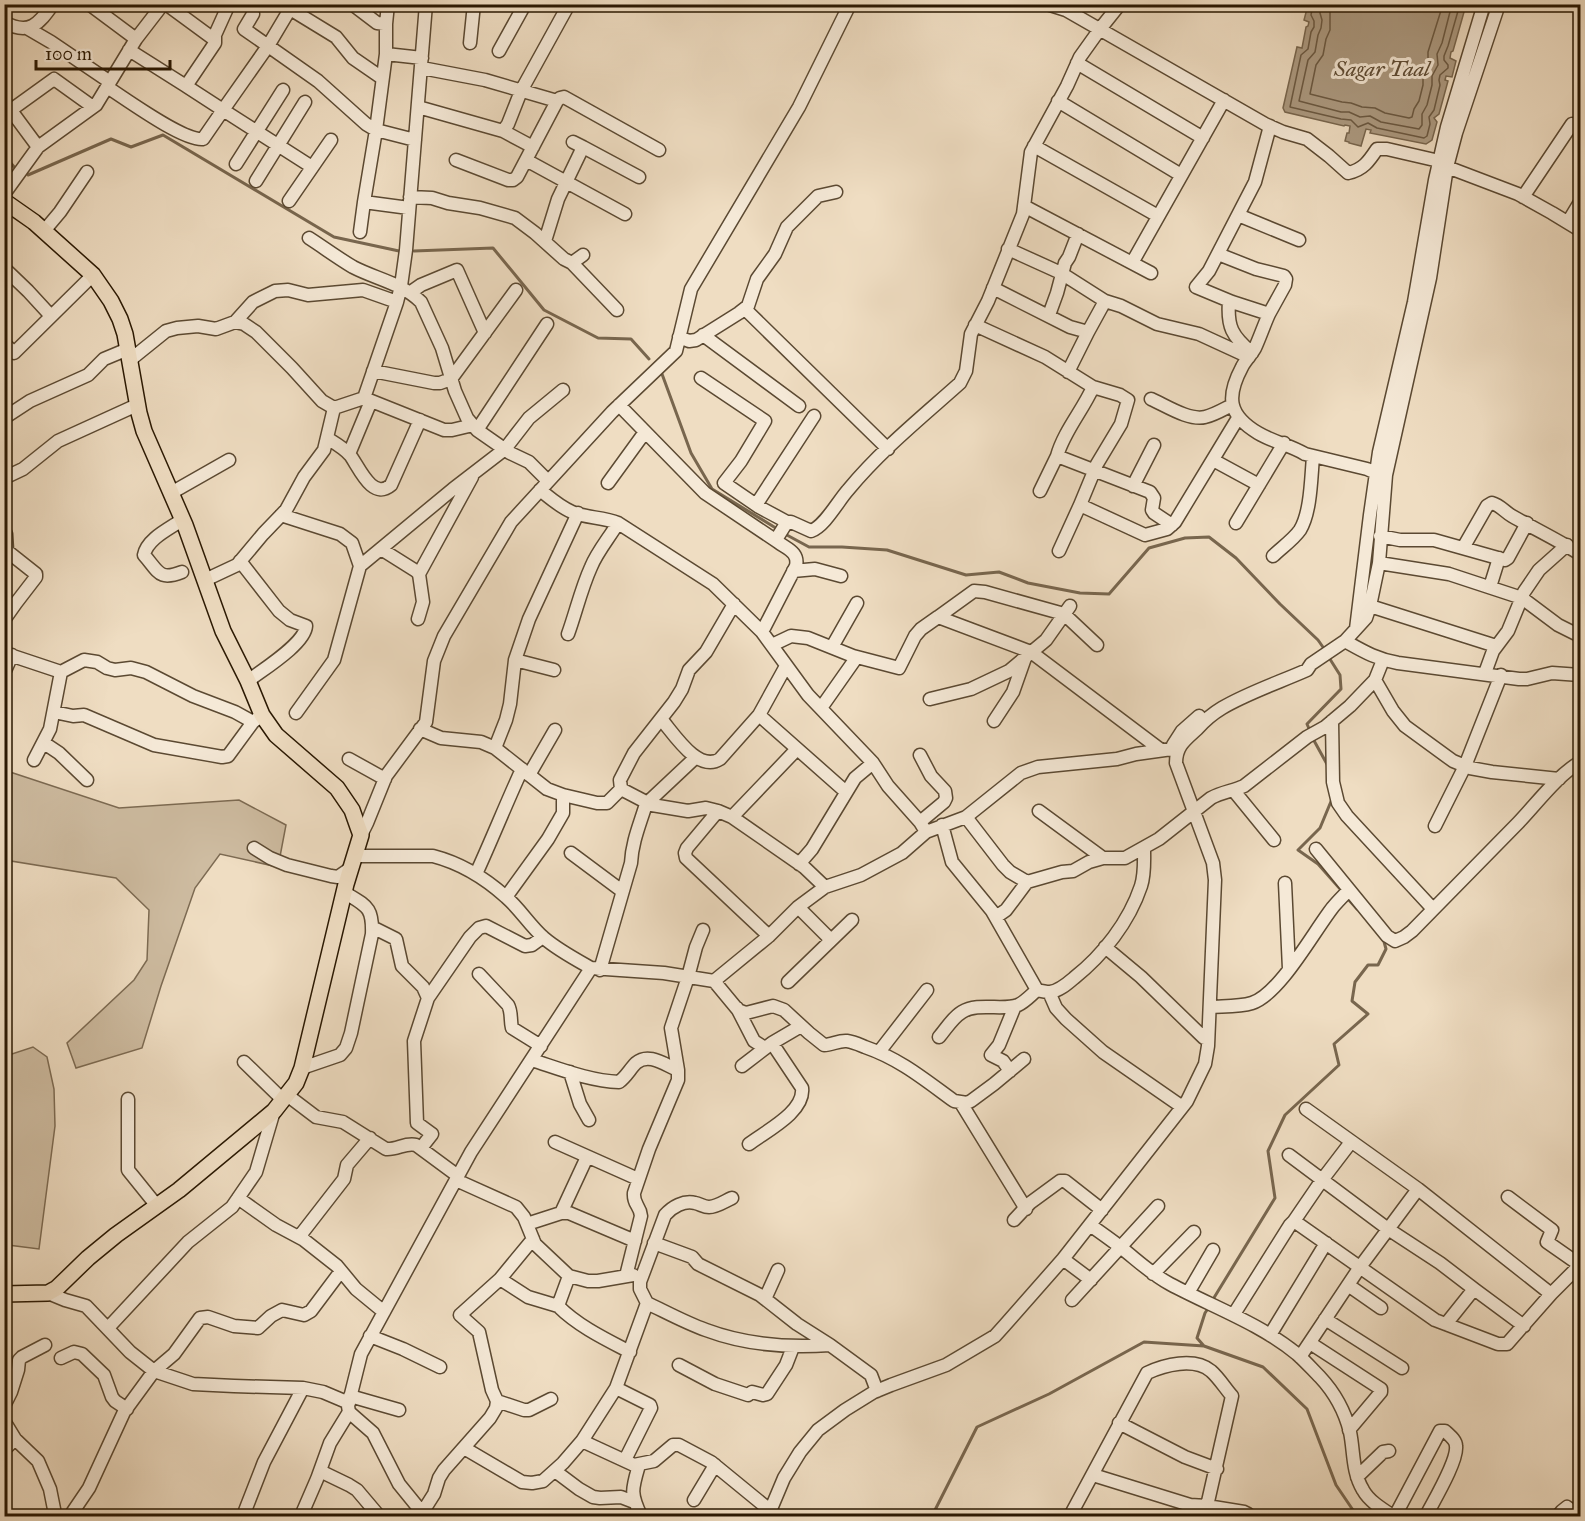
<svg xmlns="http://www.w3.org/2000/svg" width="1585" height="1521" font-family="'IM FELL Great Primer',serif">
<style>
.green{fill:#cebca1;stroke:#7c6a52;stroke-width:1.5}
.water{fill:#ac9a81;stroke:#78664e;stroke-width:1.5}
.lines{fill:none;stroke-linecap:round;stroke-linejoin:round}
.shore{stroke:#6b5942;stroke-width:1.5}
.stream{stroke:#78664e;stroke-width:3}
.minor-casing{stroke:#5b4932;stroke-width:15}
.major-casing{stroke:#2a1802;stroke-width:18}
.minor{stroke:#f5e9d7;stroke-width:12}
.major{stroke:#efddc2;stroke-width:15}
.labels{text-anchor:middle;stroke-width:6;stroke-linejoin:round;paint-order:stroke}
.water-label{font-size:22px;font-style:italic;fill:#5e4c35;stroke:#f5e9d7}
</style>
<rect width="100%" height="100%" fill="#efddc2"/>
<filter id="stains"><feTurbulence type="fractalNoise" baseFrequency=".00333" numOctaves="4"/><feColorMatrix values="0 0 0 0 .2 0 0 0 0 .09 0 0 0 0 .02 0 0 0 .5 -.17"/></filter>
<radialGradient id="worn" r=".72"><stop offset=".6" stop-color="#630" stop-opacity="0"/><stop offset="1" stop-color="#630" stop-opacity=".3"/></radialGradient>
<path class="green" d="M4 770 119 808 239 800 286 825 278 867 220 854 195 888 161 986 142 1048 76 1068 67 1043 134 980 147 960 149 910 116 878 5 860Z
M33 1047 47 1057 54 1089 55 1126 39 1249 8 1245 7 1241 4 1240 5 1054 9 1055Z"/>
<path class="water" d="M1308 5H1466L1453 51 1451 52 1450 58 1456 61 1452 77 1446 76 1445 80 1448 81 1439 114 1434 118 1437 122 1432 140 1426 144 1370 133 1371 130 1366 129 1361 146 1349 143V142L1345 141 1347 133H1349L1350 126 1345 125 1344 126 1285 112 1283 108 1297 47 1302 48 1306 27 1308 26 1309 22 1304 20Z"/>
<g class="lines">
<path class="shore" d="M1313 4 1311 15 1314 21V27L1311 32 1308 49 1301 55 1290 107 1341 119 1351 120 1358 127 1368 123 1377 128 1424 138 1427 136 1430 124 1429 117 1434 110 1440 85 1439 80 1440 75 1448 68V65L1444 60V56L1448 46 1460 4
M1321 4 1320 13 1322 20 1321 28 1318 35 1315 52 1308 60 1299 101 1341 112H1349L1360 117 1370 116 1381 122 1419 129 1422 125V114L1427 105 1432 85V76L1438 65 1437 54 1442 43 1452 4
M1330 4V30L1326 39 1323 55 1316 65 1310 94 1342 102 1351 103 1362 107 1375 108 1385 113 1409 118 1412 117 1414 109 1419 101 1423 85V74L1428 63V52L1443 4"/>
<path class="stream" d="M4 155 15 168
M28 175 111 139 131 147 163 135 334 237 399 251
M414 251 493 248 544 310 598 338 631 339 649 359
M662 374 691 453 712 489 779 530
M785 534 809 547H842L887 550 966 575 999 572 1028 583 1080 593 1109 594 1149 548 1185 538 1209 537 1236 558 1280 604 1318 640 1325 650
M1310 731 1307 724 1341 689 1340 675 1328 656
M1312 737 1328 766
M1332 799 1320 828 1298 850 1318 864 1341 890
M1348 899 1357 909
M1212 1301 1275 1198 1268 1151 1285 1115 1339 1065 1334 1044 1368 1014 1352 1001 1355 982 1368 965H1378L1386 949 1383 938
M1204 1346 1197 1338 1205 1313 1209 1307
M932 1516 977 1427 1049 1394 1144 1342 1204 1346 1263 1367 1307 1409 1336 1485 1357 1516"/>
<defs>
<path id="minor" d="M89 4 136 39
M166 4 215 40
M282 4 336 37 353 58 382 78
M293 4 268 46 223 110 312 167
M352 4 377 23 386 24V54L422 58
M1047 4 1066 10 1265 124 1283 132 1307 139 1329 156 1348 173C1363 170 1369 161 1377 149H1387L1439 161
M253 14 244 29 318 81 366 124 376 130 415 140
M4 22C29 36 39 24 53 4
M386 24 388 4
M27 28 51 42 110 82
M470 43 474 4
M129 50 186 86 215 43V35L229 4
M499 51 525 4
M1077 63 1203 138
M422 68 485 80 557 101
M107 87C126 99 183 141 203 139L223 110 186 86
M4 101 38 147
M1058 101 1181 175
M418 107 503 131 508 124 521 91 569 4
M11 110 54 79 93 107
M1270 126 1255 182 1209 271 1196 287 1232 302 1269 314C1264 325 1260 337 1255 348 1251 355 1245 361 1242 367 1226 397 1228 415 1258 433 1273 442 1290 445 1305 454L1367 469 1376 473
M503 131 533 147
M1034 146 1158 216
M583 147 639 177
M456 160 508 180H513L517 177 557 101 560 98 564 97 659 150
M526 160 625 214
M236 164 283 90
M1447 167 1518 194 1552 213 1580 230
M256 181 305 102
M4 194 38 147 96 105 136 39 163 4
M410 197 432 198 448 203 480 208 515 218 535 233 564 259 572 263 583 255
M1523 197 1572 124
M289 201 331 140
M364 202 376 130 386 54
M1024 206 1151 273
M1238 215 1299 240
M1568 222 1580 202
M44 231 60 212 87 172
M360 232 364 202 409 208
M309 238C323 247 338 258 353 267 376 279 402 283 421 302L442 348 455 391 467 418 477 430 510 453 529 462 548 481
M545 241 558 199 583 147 573 142
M1008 249 1061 273 1105 301 1088 332
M1218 254 1256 269 1284 276 1286 279 1285 285 1269 314
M572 263 617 310
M1132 263 1224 100
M4 268 28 291 51 316
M993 288 1070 327 1088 332 1068 372
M411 292 421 285 457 270 485 333
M1105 301 1121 306 1157 324 1199 334 1249 357
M1229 301C1227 327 1232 336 1252 353
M745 309 888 449
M1049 315 1057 293 1065 263 1069 257 1078 234
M235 322 253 302 275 291 288 290 308 295 363 290 397 302
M975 325 1045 357 1093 387 1120 395 1128 400 1121 424 1097 464 1080 505 1145 535 1167 529 1175 522 1238 418
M703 335 799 406
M679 337 689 341 696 340 739 313 748 306 757 279 775 254 787 227 818 196 836 192
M4 343 14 353 93 275
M130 360 166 331 177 328 198 326 216 329 235 322 244 324 256 332 292 368 322 401 334 408
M373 371 434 383H440L451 379 516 290
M701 378 765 421 741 461 724 483 759 507 787 522
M1093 387C1083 410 1064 431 1057 456L1150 492 1154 498 1152 510 1154 513 1172 525
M364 398 444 430H452L473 425
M1151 399C1165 405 1189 421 1205 417 1214 415 1224 409 1232 405
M619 405 705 493 778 542
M4 418 30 401 88 375 104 359 128 349
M477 430 547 324
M327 438C335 443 344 448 350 455 359 467 372 501 391 485L420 420
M349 454 371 401
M1213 460 1259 485
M4 478 23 469 58 441 137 405
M608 483 645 432
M1133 486 1154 445
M540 490C550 498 560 507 572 512 586 518 603 517 618 523L713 584 762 632 808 695 873 763 888 786 920 822 926 832
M1040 491 1057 456
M171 493 229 460
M756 505 814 416
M281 515 340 534 352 543 360 566 334 660 296 713
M1236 523 1284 443
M4 530 6 534 7 551 36 574V577L16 603 4 620
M1380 536 1400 540H1434L1505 560 1508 558 1527 523
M1463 548 1487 506 1492 503C1500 505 1505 512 1512 516 1535 529 1558 540 1580 554
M381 549 416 571 419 574 423 602 418 619
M1059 551 1080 505
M1273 556C1281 548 1293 540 1300 530 1311 512 1311 478 1313 457
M240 561 279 611 290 620 306 626C305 644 262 670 248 681
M1379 563 1449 574 1522 598 1558 625 1580 636
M360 566 453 489 505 449 529 418 563 390
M793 571 815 569 841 576
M182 572C159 581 159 572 144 555 147 539 169 529 182 520
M419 574 472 477
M205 580 237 565 263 534 286 510 304 477 324 450 334 408 364 398 397 302 401 286 406 250 426 4
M1490 587 1499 558
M1370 606 1496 646
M1356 629 1370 515 1379 452 1414 302 1435 180 1447 127 1484 4
M762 632 796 566C799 552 787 549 778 542L777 538 787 522H791L811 531C825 526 838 501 848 490 881 450 922 417 960 383L966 371 971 334 988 301 1023 214 1031 152 1067 86 1080 57 1100 29 1120 4
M568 634C576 612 581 589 591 567 597 552 609 538 618 523
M1345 641C1363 651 1376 659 1398 663L1519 679H1527L1552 673 1580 675
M772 645 791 636 808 638 853 656 854 661 821 708
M1097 645 1064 614 985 592 974 591 938 617 1031 652 1161 750
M832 647 857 603
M4 653 61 672 50 729 34 760
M853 656 899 668 915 636 921 629 938 617
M515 660 554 670
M61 672 84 660 97 662 107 668 115 670 131 668 146 672 193 696 235 712 253 722
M4 673 12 655
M1485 673 1493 651 1508 631 1524 592 1539 570 1567 545
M1375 680 1393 711 1405 726 1453 761 1470 768 1492 772 1559 779
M930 699 971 689 1009 671 1046 640 1070 606
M54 712 73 716 84 715 154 745 222 757 228 756 253 722 262 715
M759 715 846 792
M661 719C674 734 698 773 720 759L759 715 786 666
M994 721 1013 692 1025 658
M1332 721 1333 782 1338 803 1347 816 1433 909
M420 729 441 738 481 742 495 748 547 789 563 795 597 803H607L621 789
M44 743 59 753 87 780
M1173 745 1182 731 1199 716
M495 748 506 720 510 704 515 660 529 619 578 513
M349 759 385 779
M529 775 555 730
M1234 791 1274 840
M646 804 688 811 706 808 718 811 732 817 804 867 825 887
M646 804 695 758
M718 811 687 848 685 853 686 858 769 936
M1039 811 1103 858
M732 817 797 749
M966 817 1003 865 1010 872 1027 882
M920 822 944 802 946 798 945 791 931 776 920 755
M1435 826 1465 766 1501 675
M361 835 367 823 386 776 426 722 434 661 444 636 511 522 612 412 676 351 691 289 799 107 850 4
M254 848 270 858 287 865 331 876 338 877 351 868
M1316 849 1387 936 1395 941 1404 937 1412 931C1447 895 1483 859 1518 823 1538 802 1556 777 1580 762
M571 853 622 891
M355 856H433C460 863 486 879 506 897 520 909 530 926 544 938 558 950 575 959 591 968
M799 864 812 849 855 778 873 763
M476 874C492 839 506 804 522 769
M1285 883 1289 969
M506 897 548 839 563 813V795
M798 907 831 940
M996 917 1006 910 1027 882 1062 872 1073 871 1089 862 1103 858H1125L1159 839 1211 798C1222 792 1233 791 1244 786L1307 737 1325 727 1350 706 1375 680 1383 660
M372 927 396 939 402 966 423 987 428 998
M1105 947 1141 977 1204 1038
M600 970 631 863C632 842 640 824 646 804L644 801 621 789 620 780 634 753 674 702 682 689 689 670 706 652 734 604
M479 974 508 1005C512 1012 510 1020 512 1028L541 1046
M714 981 738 1010 746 1013 773 1006 784 1010 809 1033 824 1045C832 1045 839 1040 847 1041 854 1042 860 1045 865 1047 900 1059 925 1080 954 1101L967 1103 971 1101 994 1084 1024 1059
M788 982 852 920
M1037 990C1041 991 1046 992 1050 992 1059 991 1067 984 1074 978 1103 955 1129 922 1141 886 1145 874 1144 861 1144 849
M1049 992 1056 1008 1066 1019 1103 1052 1178 1104
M1210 1007C1223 1006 1239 1007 1252 1003 1280 994 1314 931 1333 907 1338 901 1344 895 1349 890
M737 1008 754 1041 765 1048
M939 1037C946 1029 952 1018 962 1012 978 1002 1003 1011 1018 1005 1025 1002 1031 995 1037 990L992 911 952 862 942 825
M879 1052 927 990
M532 1060C560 1069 590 1081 619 1082 626 1077 630 1069 636 1063 649 1052 665 1065 678 1070
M244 1062 283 1100
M742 1066 772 1043 801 1026
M302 1068 340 1055 346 1048 351 1033 372 934C373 906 366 906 344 892
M1010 1071 1003 1061 991 1055 999 1045 1015 1006
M570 1072 580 1104 589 1120
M287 1095 316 1117 343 1122 386 1149C397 1150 406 1142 416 1145L458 1176
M128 1099V1170L157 1206
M961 1103 1026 1209
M1306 1109 1418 1189 1551 1294
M555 1142 638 1179
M749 1144C766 1131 805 1112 802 1088L772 1043
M421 1148 432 1134 417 1123 414 1041 428 998 470 937 479 928 486 926 525 946 532 945 543 937
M1289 1155 1388 1229 1440 1263 1474 1289
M456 1180 516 1207 524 1217 535 1244 569 1276 588 1281H598L633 1275
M1508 1197 1552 1230 1547 1242 1580 1265
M238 1198 276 1225 304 1240 337 1266 356 1289 384 1312
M561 1213 587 1157
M1014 1220 1030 1203 1060 1181H1065L1102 1210
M1294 1221 1322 1180 1351 1142
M527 1224 561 1213H569L635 1241
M1090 1225C1100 1232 1110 1239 1119 1246 1136 1259 1151 1274 1170 1284 1213 1307 1259 1323 1297 1354 1305 1361 1312 1369 1320 1377 1334 1392 1345 1412 1350 1432 1354 1451 1352 1472 1363 1490 1369 1501 1382 1509 1393 1516
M299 1237 344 1179 347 1165 370 1138
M533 1239 500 1279 528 1297 558 1306
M654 1243 692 1257 698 1264 760 1295 797 1324 830 1345 871 1375 877 1391
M1063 1259 1091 1280
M1153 1274 1194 1232
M569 1276 558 1306C578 1326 605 1339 630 1352
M626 1276 641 1216C640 1205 633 1205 634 1193L649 1149 678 1080V1070L671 1028 688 977 696 947 703 930
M1348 1285 1381 1308
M48 1293 65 1300 86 1306 130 1352 154 1371 193 1384 234 1386 303 1388 323 1392 349 1403
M1188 1293 1213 1250
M765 1299 778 1270
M1072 1300 1158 1206
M647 1303C666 1312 686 1323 706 1330 746 1345 788 1348 830 1345
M1234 1314 1290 1225 1294 1221 1435 1320 1498 1344H1507L1551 1294 1580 1265
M1325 1319 1402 1368
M1446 1324 1474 1289 1524 1326
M108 1328 188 1242 232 1207 256 1172 274 1111
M1270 1335 1326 1243
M370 1336 403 1349 440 1367
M1310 1343 1381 1389V1392L1349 1430
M1300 1357 1360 1267 1418 1189
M61 1358 74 1352 82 1354 104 1375 112 1397 115 1401 127 1409
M679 1365 715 1384 748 1395 752 1392 763 1395 767 1394 786 1365 793 1347
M616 1388 650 1405 651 1408 625 1460
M350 1396 399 1410
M497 1401 524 1410H529L551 1399
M4 1406 11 1392 18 1370 19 1360 22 1357 45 1345
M4 1421 15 1439
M1119 1423 1185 1457 1217 1469
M582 1441 634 1465 654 1461 673 1445H679L711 1462 766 1507
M464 1448 522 1482 532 1483 543 1481 563 1463 582 1441 616 1388 647 1303 640 1289V1282L665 1215C672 1207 684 1200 695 1203 700 1204 704 1207 709 1207 717 1207 725 1201 732 1198
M4 1450 15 1439 38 1461 50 1489 55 1514 58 1516
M639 1465C632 1489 630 1493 641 1516
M320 1471 349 1485 357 1490 379 1516
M555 1471 579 1489 593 1497 600 1498 621 1497 634 1502
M1357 1477 1383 1452 1389 1451
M694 1500 715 1465
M1207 1506 1244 1512 1248 1514 1249 1516
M422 1513 434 1494 439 1478 444 1470 490 1418 496 1408 497 1401 492 1390 479 1332 460 1315 500 1279
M70 1516 89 1488 124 1412 154 1371 174 1354 200 1318 208 1317 234 1326 258 1328 271 1316 282 1310 304 1315 311 1311 341 1271
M243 1516 264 1462 303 1388
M301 1516 317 1479 330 1443 349 1412
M425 1516 399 1484 373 1433 349 1412 348 1406 361 1354 471 1152 591 968 664 973 714 981 769 936 798 907 825 887 861 875 902 853 926 832 966 817 1021 773 1038 767 1117 759 1136 754 1179 748
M768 1516 784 1478 800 1452 818 1430 845 1410 874 1392 891 1385 946 1365 995 1336 1004 1326 1063 1259 1187 1101 1205 1064 1208 1046 1215 880 1213 863 1176 763C1176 746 1185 740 1197 729 1204 721 1212 714 1222 708 1247 693 1280 682 1307 670L1311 664 1345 641 1366 618 1370 606 1379 563 1386 475 1430 278 1447 167 1456 133 1499 4
M1070 1516 1147 1373C1164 1365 1194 1357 1211 1371 1219 1378 1225 1388 1232 1396L1207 1506 1190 1505 1093 1475
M1395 1516 1440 1431H1445C1449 1435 1456 1440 1456 1446 1458 1461 1433 1502 1426 1516
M1558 1516 1562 1511 1567 1507 1579 1516"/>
<path id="major" d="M4 201 34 222 93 275 111 301 120 319 125 334 139 413 144 431 185 525 223 631 248 681 262 715 276 735 337 788 352 810 358 827 361 835 346 884 302 1068 296 1083 274 1111 179 1190 116 1235 88 1258 57 1288 48 1293 4 1294"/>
</defs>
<use href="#minor" class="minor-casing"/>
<use href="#major" class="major-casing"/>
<use href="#minor" class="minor"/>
<use href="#major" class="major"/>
</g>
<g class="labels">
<g class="water-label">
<text x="1382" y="76">Sagar Taal</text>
</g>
</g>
<rect width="1585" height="1521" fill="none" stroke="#efddc2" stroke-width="24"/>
<rect x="6" y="6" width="1573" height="1509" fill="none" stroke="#2a1802" stroke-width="3"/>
<rect x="12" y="12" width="1561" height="1497" fill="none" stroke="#2a1802" stroke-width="1.5"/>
<path d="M36 60v9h134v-9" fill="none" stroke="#2a1802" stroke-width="3"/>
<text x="45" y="60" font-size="18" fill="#2a1802" stroke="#f5e9d7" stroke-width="4.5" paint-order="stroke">100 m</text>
<rect width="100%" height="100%" filter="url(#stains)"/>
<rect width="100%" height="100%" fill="url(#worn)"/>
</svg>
